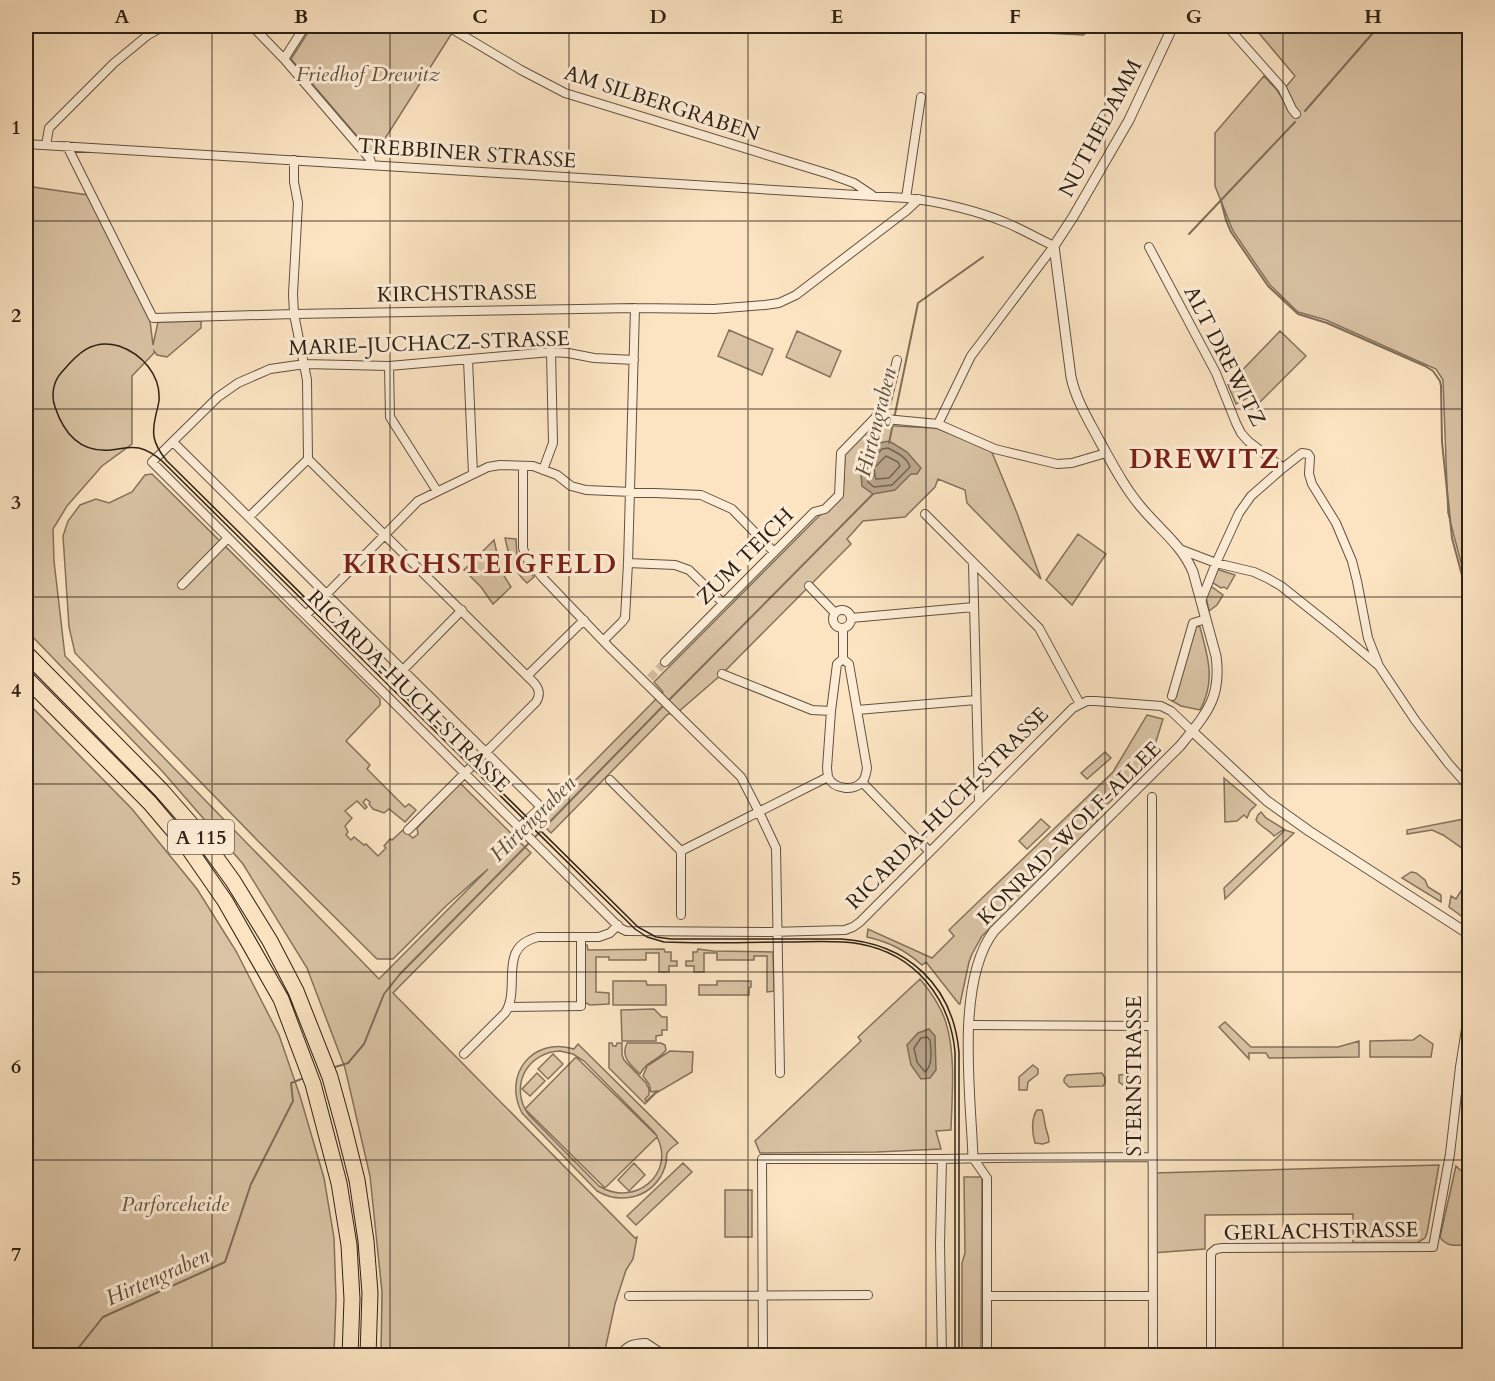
<svg xmlns="http://www.w3.org/2000/svg" width="1495" height="1381" font-family="Cardo,serif">
<style>
.green{fill:#d9c3a4;stroke:#83725c;stroke-width:1.5;fill-rule:evenodd}
.water{fill:#b6a287;stroke:#7f6e59;stroke-width:1.5}
.lines{fill:none;stroke-linecap:round;stroke-linejoin:round}
.shore{stroke:#72624e;stroke-width:1.5}
.stream{stroke:#7f6e59;stroke-width:2}
.minor-tunnel{stroke:#d3bd9f;stroke-width:8;stroke-dasharray:8 4;stroke-linecap:butt}
.minor-casing{stroke:#615240;stroke-width:10}
.tertiary-casing{stroke:#615240;stroke-width:11}
.motorway-casing{stroke:#2d2114;stroke-width:17}
.minor{stroke:#fdedd7;stroke-width:8}
.tertiary{stroke:#fdedd7;stroke-width:9}
.motorway{stroke:#fce4c2;stroke-width:15}
.tram{stroke:#2d2114;stroke-width:1.5}
.grid{fill:none;stroke:#2d2114;stroke-width:1.5;stroke-opacity:0.55}
.labels{text-anchor:middle;stroke-width:6;stroke-linejoin:round;paint-order:stroke}
.shield{fill:#fdedd7;stroke:#6b5e4e;stroke-width:1.5}
.shield-label{font-size:20px;font-weight:bold;fill:#2d2114}
.park-label{font-size:21px;font-style:italic;fill:#61523f;stroke:#fdedd7}
.street-label{font-size:21px;fill:#2d2114;stroke:#fdedd7}
.water-label{font-size:22px;font-style:italic;fill:#5d4e3c;stroke:#fdedd7}
.district-label{font-size:27px;font-weight:bold;letter-spacing:1.5px;fill:#7a1f14;stroke:#fdedd7}
.neatline{fill:none;stroke:#2d2114;stroke-width:2}
.grid-label{font-size:20px;text-anchor:middle;font-weight:bold;fill:#2d2114}
</style>
<rect width="100%" height="100%" fill="#fce4c2"/>
<filter id="stains"><feTurbulence type="fractalNoise" baseFrequency=".00333" numOctaves="4"/><feColorMatrix values="0 0 0 0 .2 0 0 0 0 .09 0 0 0 0 .02 0 0 0 .5 -.17"/></filter>
<radialGradient id="worn" r=".72"><stop offset=".6" stop-color="#630" stop-opacity="0"/><stop offset="1" stop-color="#630" stop-opacity=".3"/></radialGradient>
<path class="green" d="M312 26H438L452 33 374 156 291 59Z
M979 26H1098L1083 35 987 30Z
M1261 26H1469V593L1448 513 1443 380 1436 369 1326 320 1298 312 1270 285 1233 231 1215 186V133L1264 76 1277 90 1291 112 1285 88 1295 76 1258 32 1262 28Z
M26 186 88 195 149 313 153 345 158 322 201 321V328L167 357 157 355 154 351V353L132 376V444L102 466 67 506 53 529 54 561 65 656 379 979 488 869 447 905 393 959H377L258 841 75 653 69 627 63 536 68 521 80 505 96 499 109 503 132 492 145 475 152 474 380 699V705L346 741 370 765 367 769 405 807 409 804 416 810 405 822 389 809 384 813 373 809 369 804 370 802 366 799 363 802 367 807 365 809 357 801 345 811 352 818 345 826 348 832 346 835 351 840 354 837 364 845 366 844 378 856 386 848 384 846 390 839 392 840 403 830 413 838 418 834 417 828 460 783 531 853 393 993 635 1238 637 1237 633 1259 626 1270 615 1304 604 1355H381L382 1292 370 1176 345 1068 307 968 243 864 163 772 26 630Z
M729 330 773 349 762 375 718 356Z
M797 331 841 351 830 377 786 357Z
M1280 331 1306 356 1257 405 1251 396 1236 404 1228 385Z
M874 425 936 428 991 450 1017 513 1041 579 967 503 965 490 938 479 935 487 905 517 863 521 847 539 851 544 722 674 677 713 668 714 551 833 537 819 663 692 654 682 819 516 832 507 843 495 845 454Z
M1078 534 1106 554 1072 605 1046 580Z
M505 538 516 539 517 555 534 577 527 583C513 571 509 556 505 538Z
M494 540 501 571 511 587 493 604 481 587 464 570Z
M1216 569 1235 575 1227 589 1224 587 1221 588 1213 583 1212 580Z
M1210 587H1212L1223 595 1217 605 1209 611 1206 597Z
M1195 625 1200 627C1208 657 1216 681 1200 710L1181 706 1172 701Z
M26 701 132 809 197 889 236 951 279 1035 300 1096 324 1178 334 1238 336 1298 334 1355H26Z
M1147 715 1163 719 1154 748 1145 768 1097 814V825L982 936 972 954 969 962 960 1004H959L926 962 922 965C905 950 889 942 867 937L868 929 932 958 954 936 949 930 1113 772Z
M1105 752 1111 758 1087 779 1081 773Z
M1224 778 1256 805 1250 811 1247 818 1244 815 1237 821 1225 822Z
M1261 812 1266 818 1284 829 1274 836C1269 829 1260 827 1256 820L1258 815Z
M1469 818V853L1443 835 1432 830 1407 834V830Z
M1041 819 1050 827 1027 849 1019 841Z
M1285 830 1294 833 1225 899 1224 888Z
M1469 869V918H1464L1449 907 1451 896 1456 899 1466 883 1464 881Z
M1411 872 1416 873 1425 880 1428 887 1441 895V902L1402 878Z
M584 945H587L588 950 664 949 665 952H671V961H677V966H669V972H659V953H646V960H609V957H596V992L609 993V1004L590 1005 584 1002Z
M698 949 713 951 773 952 774 991 767 992V956H754V960H717V953H704V972H694V966H686V961H693V952H697Z
M920 979C931 992 941 1006 946 1023 956 1055 952 1096 951 1130L936 1131 941 1149 877 1152 760 1153 755 1141 861 1041 858 1037Z
M613 981H646L647 985H666V1005H613Z
M717 981H751V987L749 988V995H699V985H717Z
M654 1009 662 1017H667V1030H662V1035L656 1036V1041H622L621 1010Z
M1225 1022 1251 1047H1338L1359 1041V1057L1269 1058 1266 1053H1249V1059L1219 1027Z
M1420 1035 1433 1044 1431 1057H1370V1041L1413 1040Z
M609 1043H612L613 1046H616L617 1043H622V1055L624 1060 646 1083 649 1089V1095L645 1099 646 1101 657 1091 651 1092 649 1084 643 1076 647 1066 670 1051 693 1052 692 1072 656 1093 645 1104 609 1068Z
M627 1043H661L665 1045 666 1050C657 1062 648 1059 640 1074 631 1065 620 1057 627 1043Z
M578 1044 678 1143C675 1145 669 1150 667 1153 666 1156 667 1160 666 1163 665 1168 663 1172 661 1176 647 1199 619 1204 597 1191L522 1113C502 1075 533 1036 574 1049ZM560 1051 573 1054 584 1061 654 1132 657 1136 576 1057 525 1109C511 1081 530 1052 560 1051ZM525 1109 605 1188 657 1137C676 1174 634 1208 599 1186L529 1115Z
M553 1054 563 1064 548 1079 538 1069Z
M1033 1065 1038 1069V1074L1028 1082 1027 1090H1019V1077Z
M537 1073 545 1081 530 1096 522 1089Z
M1102 1073 1105 1078V1083L1103 1086 1069 1087 1064 1082V1079L1067 1075Z
M1127 1074 1135 1076 1138 1084V1093L1133 1095 1129 1093 1126 1087 1119 1082V1075Z
M1127 1096H1140V1115L1128 1116Z
M1037 1110H1042C1044 1115 1044 1119 1045 1124 1046 1131 1049 1135 1049 1142L1043 1144 1035 1143C1032 1133 1031 1118 1037 1110Z
M634 1163 645 1175 629 1191 618 1180Z
M683 1163 692 1172 636 1225 627 1216Z
M1439 1165 1427 1233 1425 1238 1417 1243H1353V1214L1205 1215V1249L1152 1253 1153 1173Z
M1456 1166 1469 1178V1245C1459 1245 1446 1248 1440 1237Z
M964 1177H982L981 1355 962 1356V1263L965 1253Z
M725 1190H752V1237H725Z"/>
<path class="water" d="M889 441 907 452 921 468 917 474H911L895 490 873 494 862 486 860 463 879 443Z
M929 1029 935 1036 936 1070 930 1078 921 1079 911 1065 907 1045 918 1033Z"/>
<g class="lines">
<path class="shore" d="M888 448C897 453 907 457 910 467L892 485 874 487 868 482 867 465 882 449Z
M886 456 898 462 900 466 889 478 876 479 875 477 874 468Z
M927 1037 930 1040C931 1050 933 1066 925 1072L917 1062 914 1048 921 1038Z"/>
<path class="stream" d="M1305 111 1379 26
M1221 201 1226 220 1231 232 1268 286 1298 314 1327 323 1425 366 1433 371 1440 381 1441 386 1442 442 1452 538 1470 605
M1189 234 1295 122
M889 443 918 303 983 257
M668 701 873 494
M534 838 664 705
M332 1068 348 1063 364 1044 384 994 400 974 530 842
M72 1356 103 1317 225 1262 251 1184 293 1101 291 1083 304 1078"/>
<path class="minor-tunnel" d="M650 678 665 662"/>
<defs>
<path id="minor" d="M252 26 284 59 370 159 372 165
M447 26 521 70 565 93 829 174 854 183 872 195
M1227 26 1282 88 1292 109 1296 114
M284 59 305 26
M26 144 906 198C938 201 978 211 1007 223 1023 230 1039 239 1054 246L971 356 938 424
M46 145 49 128 114 63 148 35 164 26
M67 146 153 318 294 314 635 308 714 309 765 305 779 303 796 295 906 211 919 199
M294 160V182L298 203 293 294 294 314 307 380 308 459 527 676
M906 198 921 97
M1149 247 1216 373 1236 423 1241 433 1248 441 1283 468 1302 453 1308 454 1310 457 1309 474 1312 484 1336 523 1352 561 1357 581 1368 638 1379 666
M468 360 473 474
M634 360 594 358 568 353 551 352 389 366 305 364 270 369 238 383 218 397 152 462 620 928 626 931 770 932 845 930 853 927 860 922 1063 718 1073 708 1087 701H1095L1161 706 1171 711 1192 731
M389 366 390 417 437 491
M875 418 887 401 897 360
M173 442 541 807 520 827
M523 466V548L526 557 542 577 609 647 741 777 759 812 776 848 780 1073
M543 470 553 443 551 352
M925 514 1039 628 1080 704
M249 517 308 459
M1182 550 1216 563 1254 572 1267 578 1281 586 1335 629 1379 666 1415 720 1448 763 1470 788
M628 563 675 565 689 570 723 603
M973 563 979 802
M182 585 228 538
M809 586 835 613
M1201 601 1216 563 1239 513 1251 496 1283 468
M833 619a9 9 0 1 1 18 0a9 9 0 1 1-18 0Z
M306 615 418 501 488 467 500 465 533 466 557 475 571 486 586 490 701 495 732 509 774 552
M851 618 974 607
M604 640 622 622 625 618 628 563 635 308
M843 659 849 664 867 768C866 772 866 778 862 782 854 791 834 790 828 777 828 776 827 769 827 768L831 711 837 664 843 659V628
M665 662 814 512 825 509 839 495 841 453 875 418 938 424 995 449 1057 464 1072 463 1106 453
M403 670 462 610
M722 674 812 710 831 711
M1172 696 1193 623 1206 619
M857 710 976 700
M610 780 681 851
M862 782 930 852
M1152 797 1153 1356
M408 830 536 702C543 691 536 684 527 676L584 620
M681 915V851L828 777
M509 1007 581 1006V937
M969 1025 1152 1026
M464 1054 505 1013C522 988 496 947 538 937H599L610 933 618 925
M973 1158 987 1178V1356
M629 1296 868 1295
M987 1296H1153
M620 1356C627 1344 633 1344 646 1343L658 1351V1356
M763 1356 762 1159H942L993 1158 1152 1157
M942 1356 940 1244 942 1159
M1211 1356V1253L1216 1249 1222 1248 1433 1247 1450 1154 1460 1067 1470 1004"/>
<path id="tertiary" d="M1192 731 1267 801 1309 831 1470 935
M973 1158C971 1096 955 982 994 931L1180 746C1205 715 1222 699 1216 656L1193 572C1182 545 1159 529 1141 507 1124 487 1112 463 1099 440 1088 419 1076 400 1071 377L1054 246 1073 217 1129 120 1173 26"/>
<path id="motorway" d="M26 653 161 790 196 830 233 881 270 941 296 991 330 1077 344 1128 357 1180 366 1241 370 1293 368 1356
M26 678 150 803 189 849 225 901 281 999 313 1084 339 1183 349 1245 352 1299 350 1356"/>
</defs>
<use href="#minor" class="minor-casing"/>
<use href="#tertiary" class="tertiary-casing"/>
<use href="#motorway" class="motorway-casing"/>
<use href="#minor" class="minor"/>
<use href="#tertiary" class="tertiary"/>
<use href="#motorway" class="motorway"/>
<path class="tram" d="M955 1356V1052C950 998 915 954 860 944 837 940 812 942 788 942 747 942 705 944 664 942L647 937 635 929 162 461C155 455 148 450 139 448 129 446 121 449 111 450 81 453 64 434 55 407 51 396 53 382 61 373 77 354 92 338 119 346 142 354 161 375 159 401 157 413 152 424 154 437 156 447 161 454 167 461L638 927 656 937 671 939H841C907 943 953 985 959 1052V1356"/>
</g>
<path class="grid" d="M212 26V1356M390 26V1356M569 26V1356M748 26V1356M926 26V1356M1105 26V1356M1283 26V1356M26 221H1470M26 409H1470M26 597H1470M26 784H1470M26 972H1470M26 1160H1470"/>
<g class="labels">
<rect class="shield" x="168" y="820" width="66" height="34" rx="4.5"/>
<g class="shield-label">
<text x="201" y="844">A 115</text>
</g>
<g class="park-label">
<text x="368" y="81">Friedhof Drewitz</text>
<text x="175" y="1211">Parforceheide</text>
</g>
<g class="street-label">
<text transform="translate(662 103) rotate(18)" y="7">AM SILBERGRABEN</text>
<text transform="translate(1100 128) rotate(-62)" y="7">NUTHEDAMM</text>
<text transform="translate(467 153) rotate(4)" y="7">TREBBINER STRASSE</text>
<text transform="translate(457 293) rotate(-1)" y="7">KIRCHSTRASSE</text>
<text transform="translate(429 343) rotate(-2)" y="7">MARIE-JUCHACZ-STRASSE</text>
<text transform="translate(1225 356) rotate(63)" y="7">ALT DREWITZ</text>
<text transform="translate(745 556) rotate(-45)" y="7">ZUM TEICH</text>
<text transform="translate(409 691) rotate(45)" y="7">RICARDA-HUCH-STRASSE</text>
<text transform="translate(947 808) rotate(-45)" y="7">RICARDA-HUCH-STRASSE</text>
<text transform="translate(1069 833) rotate(-45)" y="7">KONRAD-WOLF-ALLEE</text>
<text transform="translate(1134 1076) rotate(-90)" y="7">STERNSTRASSE</text>
<text transform="translate(1321 1231) rotate(-1)" y="7">GERLACHSTRASSE</text>
</g>
<g class="water-label">
<text transform="translate(875 422) rotate(-76)" y="8">Hirtengraben</text>
<text transform="translate(532 818) rotate(-45)" y="8">Hirtengraben</text>
<text transform="translate(157 1276) rotate(-24)" y="8">Hirtengraben</text>
</g>
<g class="district-label">
<text x="1205" y="468">DREWITZ</text>
<text x="480" y="573">KIRCHSTEIGFELD</text>
</g>
</g>
<rect width="1495" height="1381" fill="none" stroke="#fce4c2" stroke-width="66"/>
<rect x="33" y="33" width="1429" height="1315" class="neatline"/>
<g class="grid-label">
<text x="122" y="23">A</text>
<text x="301" y="23">B</text>
<text x="480" y="23">C</text>
<text x="658" y="23">D</text>
<text x="837" y="23">E</text>
<text x="1015" y="23">F</text>
<text x="1194" y="23">G</text>
<text x="1373" y="23">H</text>
<text x="16" y="134">1</text>
<text x="16" y="322">2</text>
<text x="16" y="509">3</text>
<text x="16" y="697">4</text>
<text x="16" y="885">5</text>
<text x="16" y="1073">6</text>
<text x="16" y="1261">7</text>
</g>
<rect width="100%" height="100%" filter="url(#stains)"/>
<rect width="100%" height="100%" fill="url(#worn)"/>
</svg>
